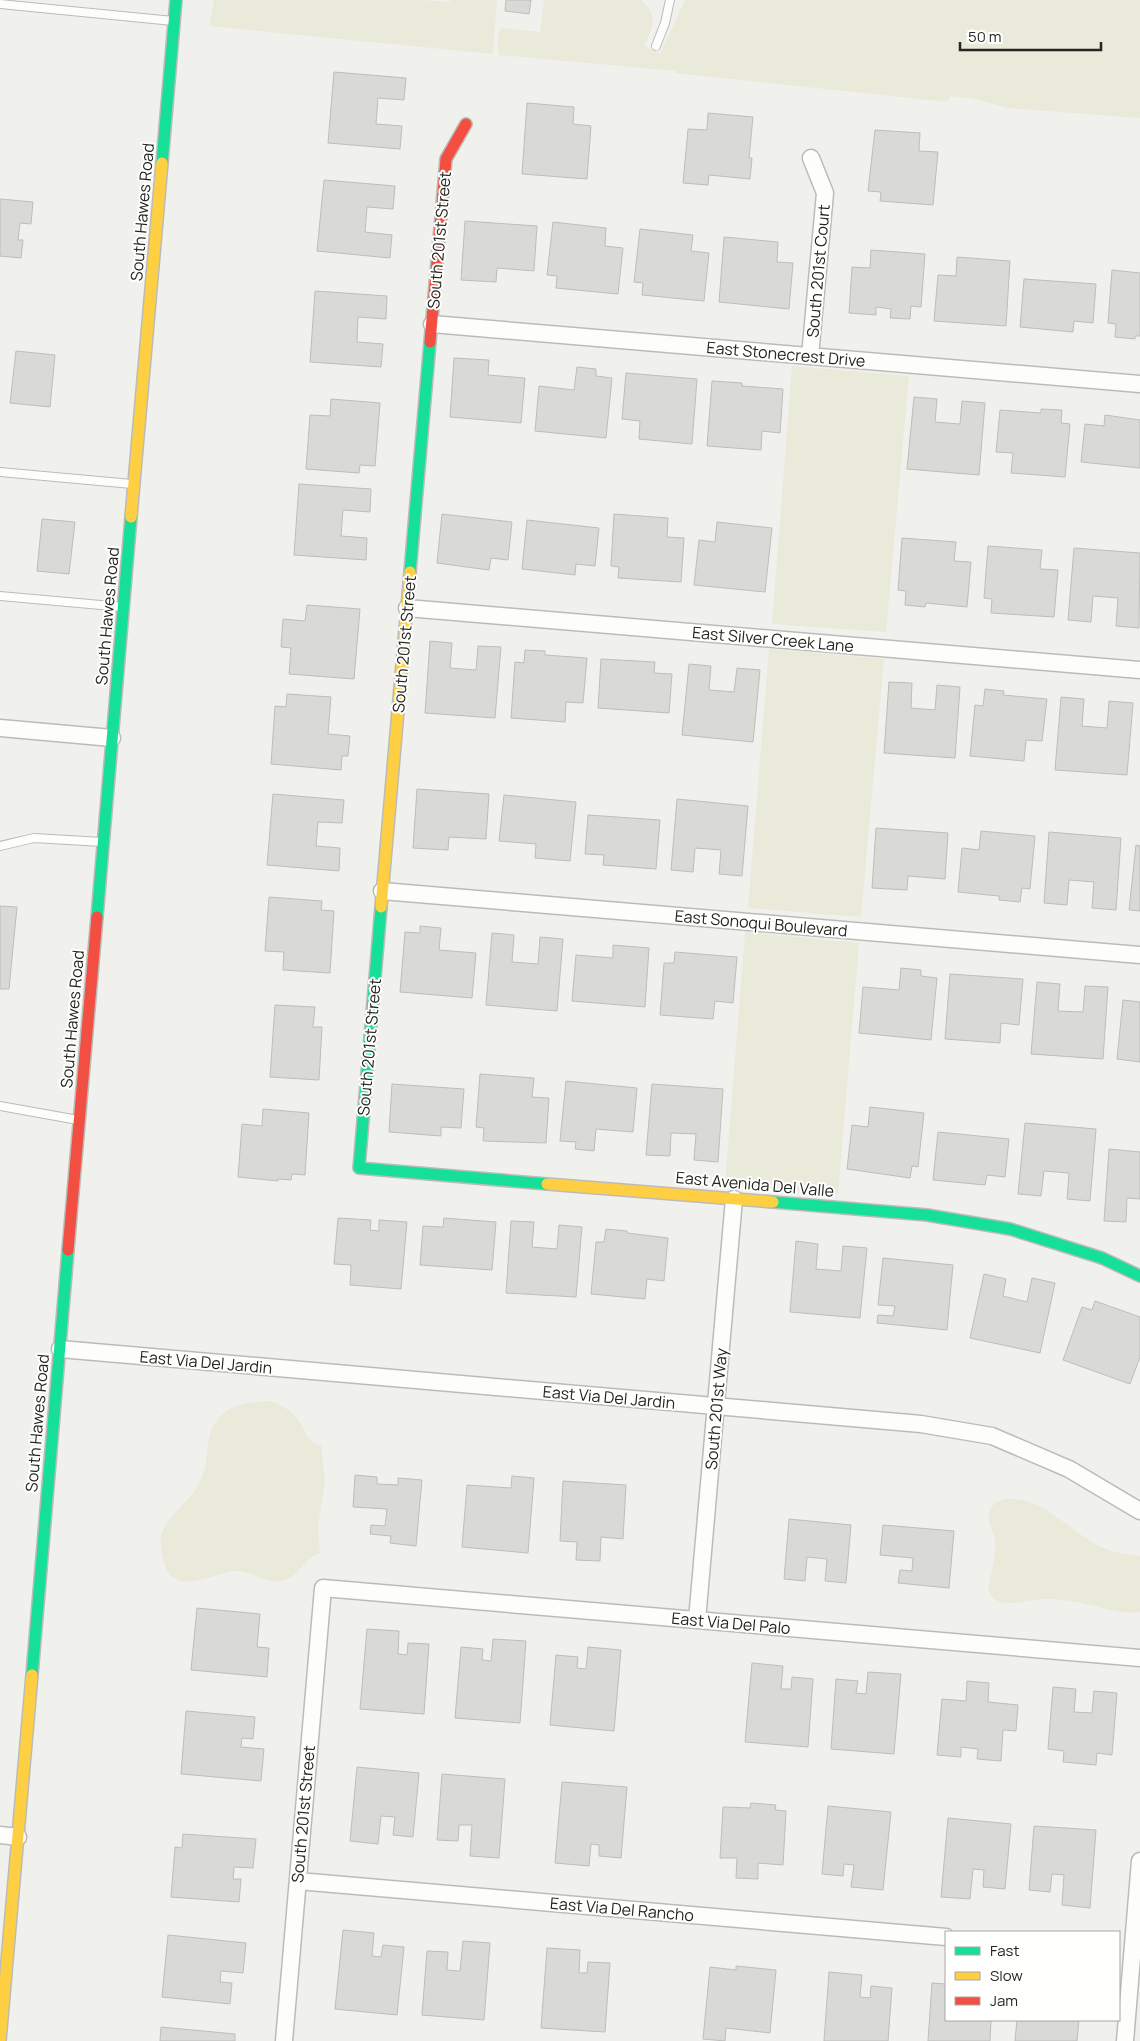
<svg xmlns="http://www.w3.org/2000/svg" width="1140" height="2041" font-family="Manrope,sans-serif">
<style>
.green{fill:#e9eada}
.building{fill:#d9dad6;stroke:#bdbeba}
.lines{fill:none;stroke-linecap:round;stroke-linejoin:round}
.lane-casing{stroke:#bbbcb8;stroke-width:10}
.street-casing{stroke:#bbbcb8;stroke-width:19}
.fast-casing{stroke:#bbbcb8;stroke-width:14}
.slow-casing{stroke:#bbbcb8;stroke-width:14}
.jam-casing{stroke:#bbbcb8;stroke-width:14}
.lane{stroke:#fdfdfc;stroke-width:8}
.street{stroke:#fdfdfc;stroke-width:16}
.fast{stroke:#16e098;stroke-width:11}
.slow{stroke:#ffcf43;stroke-width:11}
.jam{stroke:#f24e42;stroke-width:11}
.labels{text-anchor:middle;stroke-width:4;stroke-linejoin:round;paint-order:stroke}
.street-label{font-size:16px;fill:#252522;stroke:#fffffe}
</style>
<rect width="100%" height="100%" fill="#f0f1ec"/>
<path class="green" d="M214 0H423L449 2 450 0H497L493 54 209 26Z
M544 0H641C659 15 653 28 644 46L660 54 685 0H1140V118L1007 108 971 98 951 96 947 102 675 73 676 71 499 55 497 43 500 28 540 32Z
M792 366 909 376 886 632 772 624Z
M769 649 884 659 861 917 748 908Z
M745 932 859 943 838 1194 725 1185Z
M271 1401C281 1405 291 1410 298 1419 305 1429 307 1444 321 1445L325 1482 318 1527 320 1553C304 1559 299 1575 285 1580 268 1586 253 1571 237 1571 214 1571 175 1600 164 1563 162 1554 159 1543 162 1533 169 1513 191 1501 200 1482 213 1456 200 1433 224 1413 238 1402 254 1402 271 1401Z
M1005 1499C1048 1496 1070 1535 1106 1549 1116 1553 1129 1554 1140 1556V1612C1121 1615 1105 1608 1086 1604 1073 1601 1058 1599 1044 1599 1027 1599 995 1613 988 1589 991 1573 996 1557 995 1541 994 1531 986 1521 990 1510 992 1504 998 1501 1005 1499Z"/>
<path class="building" d="M506 0H531L529 14 505 11Z
M334 72 406 78 404 100 378 98 376 124 402 126 400 149 328 143Z
M527 103 574 107 573 124 591 126 587 179 522 174Z
M708 113 753 117 749 158H752L750 179 709 175 708 185 683 183 688 129 707 130Z
M875 130 920 133 919 151 938 152 933 205 880 201 881 192 868 191Z
M324 180 395 186 393 209 367 207 365 232 392 235 390 258 317 251Z
M0 199 33 202 31 224 20 223 18 240H23L21 258 0 256Z
M465 221 537 226 534 271 497 268 496 282 461 280Z
M553 222 606 228 605 246 623 248 618 294 556 288 557 276 547 275Z
M640 229 693 235 691 251 709 253 704 301 642 295 643 283 634 282Z
M724 237 778 242 777 262 793 263 789 309 719 302Z
M871 250 925 254 921 307 911 306 910 319 890 318 891 309 876 307V315L849 313 852 267 870 268Z
M957 257 1010 261 1006 326 934 321 938 275 956 276Z
M1112 270 1140 273V336H1135V339L1115 337 1116 324 1108 323Z
M1024 279 1096 284 1093 323 1074 321 1073 332 1020 327Z
M315 291 387 296 386 319 358 317 357 342 383 344 381 367 310 362Z
M16 351 55 355 50 407 10 403Z
M454 358 489 360 488 375 525 378 521 423 450 417Z
M577 367 596 369V376L612 378 606 438 535 431 539 386 574 390Z
M626 373 697 379 692 444 639 439 640 421 622 419Z
M712 381 742 383V386L783 389 780 433 762 431 761 450 707 446Z
M914 397 937 399 935 422 960 424 962 401 985 403 979 475 907 469Z
M331 399 380 403 375 466 360 465 359 473 306 469 310 415 330 416Z
M1041 409 1062 410 1061 423 1070 424 1065 477 1011 473 1013 453 996 452 1000 410 1041 413Z
M1105 415 1140 420V468L1081 462 1085 424 1104 426Z
M299 484 371 489 370 512 343 510 341 536 367 538 366 560 294 555Z
M442 514 512 522 508 560 491 558 489 570 437 563Z
M614 514 668 518 667 537 684 538 681 582 618 578 619 567 611 566Z
M42 519 75 522 69 574 37 571Z
M527 520 599 528 595 566 576 564 575 575 522 569Z
M717 522 772 528 765 592 694 585 699 540 715 542Z
M902 538 956 542 954 561 971 562 967 607 926 603 925 607 905 605 906 591 898 590Z
M988 546 1042 550 1040 569 1058 570 1054 617 991 613 992 599 984 598Z
M1074 548 1140 553 1139 628 1116 626 1118 598 1093 596 1091 622 1068 620Z
M307 605 360 609 354 679 289 674 291 648 281 647 283 619 305 621Z
M430 641 452 643 450 668 476 670 478 646 501 647 495 718 425 713Z
M525 650 545 651V655L587 658 583 703 566 702 565 722 511 718 515 662 524 663Z
M601 659 655 662 654 673 672 674 669 713 598 708Z
M689 664 711 666 709 690 734 692 737 668 760 670 753 742 682 735Z
M889 682 912 683 911 708 935 710 937 685 960 687 955 758 884 753Z
M985 689 1004 691 1003 695 1047 699 1042 741 1026 740 1024 761 970 756 975 705 983 706Z
M287 694 331 697 328 734 350 736 348 756H342L341 770 271 764 275 706 286 707Z
M1061 697 1084 699 1082 726 1107 728 1109 701 1133 703 1127 775 1055 770Z
M417 789 489 794 486 839 449 837 448 850 413 848Z
M273 794 344 800 342 823 318 822 316 846 340 848 339 871 267 865Z
M504 795 576 802 570 861 535 858 536 844 499 841Z
M677 799 748 806 742 876 719 874 721 850 695 848 693 872 671 870Z
M588 815 660 820 656 869 603 865 604 855 585 854Z
M876 828 948 833 945 879 908 876 907 890 872 888Z
M981 831 1035 836 1030 889 1022 888 1020 902 999 900V896L958 892 962 848 979 850Z
M1049 832 1121 838 1116 910 1092 908 1094 882 1069 880 1067 905 1044 903Z
M1136 845 1140 846V911L1129 910Z
M269 897 322 901 321 910 334 911 330 973 283 970 284 952 265 951Z
M0 906 17 907 9 989H0Z
M420 926 441 928 439 950 476 953 472 998 400 992 405 932 420 933Z
M492 933 514 935 512 962 538 964 540 937 563 939 557 1011 486 1005Z
M613 945 649 948 645 1007 572 1001 576 955 613 958Z
M675 952 737 957 733 1003 715 1001 713 1019 660 1015 664 963H674Z
M901 968 921 970V976L937 978 931 1040 859 1033 863 987 899 990Z
M950 974 1023 979 1019 1025 1001 1023 1000 1043 945 1039Z
M1037 982 1060 984 1058 1011 1083 1012 1085 986 1108 987 1103 1059 1031 1054Z
M1123 1000 1140 1002V1062L1117 1059Z
M275 1005 315 1007 313 1027H322L319 1080 270 1077Z
M480 1074 534 1078 532 1097 549 1098 546 1143 483 1141 484 1128 476 1127Z
M566 1081 637 1088 633 1132 596 1129 594 1151 575 1149 576 1142 560 1141Z
M392 1084 464 1089 461 1128 441 1127V1136L389 1132Z
M652 1084 723 1089 718 1162 694 1160 696 1134 671 1133 670 1156 646 1155Z
M870 1107 924 1113 918 1167 912 1166 910 1178 847 1169 852 1125 868 1127Z
M263 1109 309 1113 305 1175 292 1174 291 1180 278 1179V1181L238 1177 242 1124 262 1126Z
M1025 1123 1096 1129 1090 1201 1067 1199 1069 1173 1044 1171 1041 1196 1018 1194Z
M938 1132 1009 1139 1005 1177 987 1175 985 1185 933 1180Z
M1109 1149 1140 1152V1199L1127 1198 1126 1222 1104 1221Z
M338 1218 371 1220 370 1230 379 1231V1220L407 1222 401 1289 350 1285 351 1265 334 1264Z
M444 1218 496 1222 492 1270 420 1265 423 1226 443 1227Z
M511 1221 534 1222 532 1247 557 1249 559 1225 582 1227 576 1297 506 1293Z
M606 1229 627 1231V1233L668 1238 664 1281 647 1279 645 1299 591 1294 596 1242H604Z
M796 1241 818 1244 816 1269 841 1271 843 1246 867 1248 860 1318 790 1312Z
M883 1258 953 1265 947 1330 877 1323 878 1315 893 1316 895 1306 878 1305Z
M984 1274 1006 1279 1003 1296 1027 1302 1032 1278 1055 1283 1040 1353 970 1338Z
M1095 1301 1140 1317V1357L1130 1384 1063 1360 1082 1307 1092 1310Z
M355 1475 377 1477V1484L398 1485V1478L422 1480 416 1546 390 1543 391 1536 370 1534 371 1525 385 1526 387 1509 353 1507Z
M512 1476 534 1478 528 1553 462 1547 467 1485 511 1488Z
M563 1481 626 1485 623 1539 601 1537 600 1561 576 1560 577 1542 560 1541Z
M789 1519 851 1525 846 1583 825 1581 827 1559 807 1557 805 1581 784 1579Z
M883 1525 954 1531 949 1588 898 1583 900 1570 912 1571 913 1558 880 1555Z
M197 1608 260 1614 257 1647 269 1648 267 1677 191 1670Z
M367 1629 399 1631 398 1654 407 1655 408 1643 429 1644 424 1714 360 1709Z
M493 1639 526 1641 520 1723 455 1718 461 1647 483 1649 482 1660 491 1661Z
M588 1647 621 1650 614 1731 550 1725 556 1655 578 1657 577 1668 586 1669Z
M752 1663 783 1666 781 1689H791L792 1677 813 1679 808 1747 745 1742Z
M868 1672 901 1674 894 1754 831 1749 836 1679 858 1681 856 1693 866 1694Z
M967 1681 989 1683 988 1702 1018 1705 1016 1731 1003 1730 1001 1761 977 1759 978 1749 961 1747V1757L937 1755 942 1699 966 1701Z
M1053 1687 1076 1689 1074 1712 1092 1713 1094 1691 1117 1693 1112 1755 1097 1753 1096 1765 1063 1762 1064 1751 1048 1749Z
M186 1711 255 1717 253 1739 242 1738 241 1747 264 1749 261 1781 181 1774Z
M357 1767 419 1773 413 1837 393 1835 395 1817 381 1816 378 1844 350 1841Z
M442 1774 505 1779 499 1858 470 1856 472 1825H459L458 1841 437 1840Z
M562 1782 627 1787 621 1858 599 1856V1845L591 1844 589 1866 555 1863Z
M751 1803 776 1805 775 1810 786 1811 783 1865 758 1863V1879L736 1878 737 1858H720L723 1807 750 1808Z
M828 1806 891 1812 883 1890 851 1887 854 1865 844 1864 843 1876 822 1874Z
M948 1818 1011 1824 1005 1889 983 1887 984 1870 973 1869 970 1899 941 1897Z
M1034 1826 1096 1830 1090 1908 1062 1905 1064 1875 1052 1874 1050 1892 1029 1890Z
M183 1834 256 1839 253 1868 234 1867 233 1879H241L239 1902 171 1897 175 1847 182 1848Z
M343 1930 374 1933 372 1956 381 1957 383 1945 404 1947 397 2015 335 2009Z
M168 1935 246 1943 243 1973 221 1971 220 1982 232 1983 230 2004 162 1997Z
M463 1941 490 1943 484 2020 422 2015 427 1951 448 1952 447 1970 460 1971Z
M547 1948 580 1950 579 1973H587L588 1962 610 1963 605 2032 541 2028Z
M736 1966 776 1970 770 2033 726 2028 725 2041 703 2039 710 1967 736 1970Z
M829 1972 862 1975 860 1997 870 1998 871 1986 892 1988 888 2041H824Z
M932 1983 946 1984V2020H991L990 2041H928Z
M1017 2020H1079L1077 2041H1015Z
M161 2027 235 2034V2041H160Z"/>
<g class="lines">
<defs>
<path id="lane" d="M0 4 173 21
M656 46 665 23 670 0
M0 472 132 484
M0 596 123 607
M0 846 34 838 102 842
M0 1106 78 1120"/>
<path id="street" d="M432 324 1140 384
M810 356 825 193 811 158
M407 608 1140 670
M0 728 112 738
M382 891 1140 955
M60 1349 921 1424 992 1436 1069 1469 1140 1511
M697 1620 734 1199
M0 1835 18 1837
M298 1881 946 1937
M284 2041 323 1588 1140 1658
M1125 2041 1140 1861"/>
<path id="fast" d="M162 163 176 0
M410 572 430 342
M381 907 359 1168 547 1184
M97 917 131 517
M773 1202 927 1215 1010 1229 1102 1258 1140 1276
M32 1675 68 1250"/>
<path id="slow" d="M131 517 162 163
M381 907 410 572
M547 1184 773 1202
M0 2041 32 1675"/>
<path id="jam" d="M430 342 446 159 466 124
M68 1250 97 917"/>
</defs>
<use href="#lane" class="lane-casing"/>
<use href="#street" class="street-casing"/>
<use href="#fast" class="fast-casing"/>
<use href="#slow" class="slow-casing"/>
<use href="#jam" class="jam-casing"/>
<use href="#lane" class="lane"/>
<use href="#street" class="street"/>
<use href="#fast" class="fast"/>
<use href="#slow" class="slow"/>
<use href="#jam" class="jam"/>
</g>
<g class="labels">
<g class="street-label">
<text transform="translate(142 212) rotate(-85)" y="6">South Hawes Road</text>
<text transform="translate(439 240) rotate(-85)" y="6">South 201st Street</text>
<text transform="translate(818 271) rotate(-85)" y="6">South 201st Court</text>
<text transform="translate(786 354) rotate(5)" y="6">East Stonecrest Drive</text>
<text transform="translate(107 616) rotate(-85)" y="6">South Hawes Road</text>
<text transform="translate(773 639) rotate(5)" y="6">East Silver Creek Lane</text>
<text transform="translate(404 644) rotate(-85)" y="6">South 201st Street</text>
<text transform="translate(761 923) rotate(5)" y="6">East Sonoqui Boulevard</text>
<text transform="translate(72 1019) rotate(-85)" y="6">South Hawes Road</text>
<text transform="translate(369 1047) rotate(-85)" y="6">South 201st Street</text>
<text transform="translate(755 1184) rotate(5)" y="6">East Avenida Del Valle</text>
<text transform="translate(206 1362) rotate(5)" y="6">East Via Del Jardin</text>
<text transform="translate(609 1397) rotate(5)" y="6">East Via Del Jardin</text>
<text transform="translate(716 1409) rotate(-85)" y="6">South 201st Way</text>
<text transform="translate(37 1423) rotate(-85)" y="6">South Hawes Road</text>
<text transform="translate(731 1623) rotate(5)" y="6">East Via Del Palo</text>
<text transform="translate(303 1814) rotate(-85)" y="6">South 201st Street</text>
<text transform="translate(622 1909) rotate(5)" y="6">East Via Del Rancho</text>
</g>
</g>
<rect x="945" y="1931" width="175" height="90" fill="#fffffe" stroke="#a8a8a6"/>
<rect x="955" y="1947" width="25" height="8" fill="#16e098" stroke="#a8a8a6"/>
<text x="990" y="1956" font-size="15" fill="#252522">Fast</text>
<rect x="955" y="1972" width="25" height="8" fill="#ffcf43" stroke="#a8a8a6"/>
<text x="990" y="1981" font-size="15" fill="#252522">Slow</text>
<rect x="955" y="1997" width="25" height="8" fill="#f24e42" stroke="#a8a8a6"/>
<text x="990" y="2006" font-size="15" fill="#252522">Jam</text>
<path d="M960 42v8h141v-8" fill="none" stroke="#252522" stroke-width="2.5"/>
<text x="968" y="42" font-size="15" fill="#252522" stroke="#fffffe" stroke-width="4" paint-order="stroke">50 m</text>
</svg>
